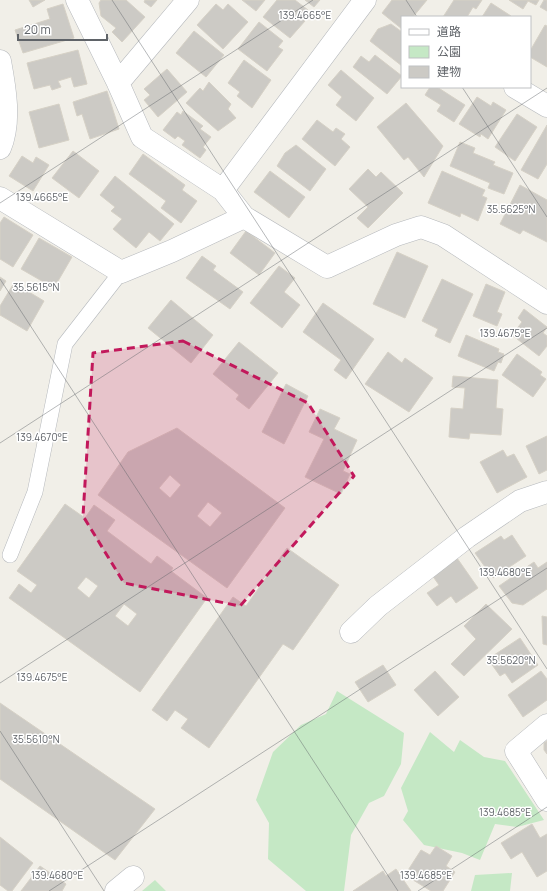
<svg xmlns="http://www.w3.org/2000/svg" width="547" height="891" font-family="Manrope,'Noto Sans JP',sans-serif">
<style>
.green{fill:#c5e8c5}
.building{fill:#cccac5;stroke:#d6d1c6;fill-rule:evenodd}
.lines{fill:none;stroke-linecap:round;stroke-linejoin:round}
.lane-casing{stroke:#b5b8bc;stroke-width:16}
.street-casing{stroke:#b5b8bc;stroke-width:23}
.lane{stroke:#fff;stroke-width:15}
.street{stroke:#fff;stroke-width:22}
.marked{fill:#c2185b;fill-opacity:0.2;stroke:#c2185b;stroke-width:3;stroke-dasharray:8 5;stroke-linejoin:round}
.ticks{fill:none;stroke:#5f6368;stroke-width:1;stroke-opacity:0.45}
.ticks-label{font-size:10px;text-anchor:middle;fill:#5f6368;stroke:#fff;stroke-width:3;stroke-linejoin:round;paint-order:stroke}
</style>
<rect width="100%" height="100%" fill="#f1efe8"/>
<path class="green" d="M337 691 404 733 401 764 384 796 369 803 351 835 344 891H306L268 859 269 823 256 800 273 752 301 725 326 714Z
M430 732 454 752 460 740 484 757 505 761 544 820 517 827 495 824 480 860 462 853 424 845 403 820 408 811 401 788Z
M512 873 510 891H471L475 875Z
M155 880 166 891H142Z"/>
<path class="building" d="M29 0H45L33 7Z
M101 0H126L145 17 122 42 112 32 116 28 101 16 99 3Z
M145 0H157L151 7 144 2Z
M242 0H265L256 11Z
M277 0H295L308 10 302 18 305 21 290 38 263 17Z
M305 0H320L314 7Z
M392 0H427L413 17H402V29L382 13Z
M454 0H482L476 9 473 7 467 17H443Z
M509 0H539L536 5 528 1 523 9Z
M544 0H547V11L540 7Z
M491 3 511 16V17H482Z
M63 4 74 38 23 53 15 30 50 19 47 9Z
M216 4 223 10 228 4 248 22 223 49 197 25Z
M259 22 283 41 278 47 283 50 267 71 238 49Z
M391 24 402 32V66L370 41 378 29Z
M545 25 547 26V67L530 57V51Z
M194 31 224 55 206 77 176 53Z
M78 50 87 84 74 87 71 77 58 81 61 87 52 90 50 85 34 89 27 63Z
M375 55 402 76 387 94 353 67 361 56 369 62Z
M244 60 271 80 252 108 237 96 240 92 228 83Z
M167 69 187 92 158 117 144 100 150 95 144 89Z
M341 70 374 98 356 121 336 105 342 97 328 85Z
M209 82 231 104 228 109 236 118 218 131 186 103 200 88 203 91Z
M430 87H437L465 105 454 122 437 111 441 105 425 95Z
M107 91 119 129 90 139 82 114 77 116 73 102Z
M477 97 491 106 493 102 506 110 488 139 481 134 480 137 459 124Z
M406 103 443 146 424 177 408 157 404 160 377 127Z
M59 104 69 140 39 148 29 112Z
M183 111 203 126 200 129 211 137 203 147 206 150 200 158 182 145 185 141 178 136 175 139 163 130 177 112 181 115Z
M517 114 537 127 515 161 495 147Z
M317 120 333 132 336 128 345 134 341 139 350 147 335 166 302 139Z
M547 125V164L538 179 521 170Z
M460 142 475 148 473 153 495 162 493 165 513 173 504 194 488 188 490 183 450 166Z
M296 145 326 169 310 191 277 166 285 153Z
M73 151 99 171 79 198 52 178Z
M143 154 185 185 182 190 197 201 181 223 161 208 166 201 129 174Z
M22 156 33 163 36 157 49 165 33 191 9 176Z
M368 169 376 177 381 172 403 193 368 228 357 218 368 207 349 189Z
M270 171 305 197 289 218 254 192Z
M442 171 485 190 482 196 487 198 478 221 461 213 460 217 428 203Z
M115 176 174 224 160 241 149 232 136 248 113 229 122 219 111 211 115 207 100 195Z
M520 185 547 200V242L523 230 520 234 500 224Z
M4 217 33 235 13 267 0 259V223Z
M246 231 275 253 259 275 230 253Z
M39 238 72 257 54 288 21 269Z
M397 252 428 266 405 318 373 304Z
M202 256 216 266 213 270 243 292 230 309 186 278Z
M279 266 295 278 284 292 300 305 282 328 250 303Z
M0 277 6 281 0 291Z
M442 279 473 294 450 343 435 336 438 329 422 321Z
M14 283 44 301 27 331 0 315V306Z
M486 284 505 292 497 312 502 314 497 326 473 316Z
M171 300 213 335 191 363 148 328Z
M323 303 374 339 346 379 334 370 341 360 303 332Z
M524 309 547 327 543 333 547 336V346L539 356 512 335 522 322 518 318Z
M466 335 499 349 498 352 504 354 501 363 498 362 494 371 458 356Z
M239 342 278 373 249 409 236 399 239 395 213 374Z
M388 352 402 363 405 358 433 378 409 412 365 384Z
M517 354 542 372 540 375 546 379 533 397 502 375Z
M453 376 498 380 496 408 503 409 501 435 470 433 469 439 449 437 451 408 463 409 465 388 452 387Z
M286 384 308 396 284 444 262 432Z
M320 409 340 418 334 429 357 440 343 471 350 474 341 494 305 477 324 439 309 432Z
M177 428 285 508 227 588 98 495 128 452ZM170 475 181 485 170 498 159 488ZM208 502 222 513 210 527 197 516Z
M547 436V470L539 474 526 446Z
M503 450 507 457 514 454 527 477 497 493 480 462Z
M65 504 85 518 94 505 115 520 107 531 151 564 157 556 173 568 171 571 207 598 140 692 9 598 19 584 31 593 37 585 17 571ZM86 577 98 586 89 598 77 588ZM124 604 137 614 128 626 115 616Z
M512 535 526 556 493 578 475 553 501 536 504 540Z
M287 548 339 585 293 650 283 644 209 748 181 728 188 719 175 710 167 721 152 710 233 597 246 606Z
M457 558 478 588 456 603 451 596 437 606 427 593 439 585 432 575Z
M534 562 538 568 547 562V589L523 605 512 603 499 586Z
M486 604 512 629 464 676 451 664 476 639 464 626Z
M542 616 547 617V645L543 644Z
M520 638 538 665 512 683 505 673 500 676 488 659Z
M383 665 396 685 368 702 355 682Z
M435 671 459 697 438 716 414 690Z
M541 671 547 679V700L523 717 508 695Z
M0 703 155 809 115 860 0 779Z
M547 741V754L544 750V743Z
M532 824 540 838 547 834V871L537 877 522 852 511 859 501 843Z
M0 837 33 863 12 891H8L0 885Z
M436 846 452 856 446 866 455 872 443 891H431L405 875 421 850 430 855Z
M40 866 66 884 62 891H21Z
M396 869 411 891H353L383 871 386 876Z"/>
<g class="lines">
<defs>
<path id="lane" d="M10 555 35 492 65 344 121 272"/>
<path id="street" d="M77 0 118 83 142 137 223 190
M365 0 223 190 244 217 327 267 396 235 421 227 443 235 547 303
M0 61C5 88 11 122 0 148
M118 83 188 0
M515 87 547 106
M0 198 121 272 172 251 244 217
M351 632 378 606 467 537 520 501 547 492
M547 725 516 751 547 800
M116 891 133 877"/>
</defs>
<use href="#lane" class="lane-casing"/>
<use href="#street" class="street-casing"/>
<use href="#lane" class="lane"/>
<use href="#street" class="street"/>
</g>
<path class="marked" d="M183 341 308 403 354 476 240 606 124 583 83 516 93 353Z"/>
<path class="ticks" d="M112 0 547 669M406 0 417 17M462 87 547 217M0 203 313 0M0 279 398 891M0 443 547 88M0 683 547 328M0 731 104 891M49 891 547 568M418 891 547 807"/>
<g class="ticks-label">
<text x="305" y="19">139.4665°E</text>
<text x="42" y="201">139.4665°E</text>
<text x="511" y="213">35.5625°N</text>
<text x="36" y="291">35.5615°N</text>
<text x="505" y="337">139.4675°E</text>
<text x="42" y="441">139.4670°E</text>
<text x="505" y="576">139.4680°E</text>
<text x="511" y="664">35.5620°N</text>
<text x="42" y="681">139.4675°E</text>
<text x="36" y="743">35.5610°N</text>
<text x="505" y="816">139.4685°E</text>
<text x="57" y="879">139.4680°E</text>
<text x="426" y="879">139.4685°E</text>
</g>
<rect x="401" y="16" width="130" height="72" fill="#ffffff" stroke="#bfc1c3"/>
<rect x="409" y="29" width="20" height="6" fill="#ffffff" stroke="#bfc1c3"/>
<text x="437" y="36" font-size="12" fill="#5f6368">道路</text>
<rect x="409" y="46" width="20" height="12" fill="#c5e8c5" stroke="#bfc1c3"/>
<text x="437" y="56" font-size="12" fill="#5f6368">公園</text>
<rect x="409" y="66" width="20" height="12" fill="#cccac5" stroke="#bfc1c3"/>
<text x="437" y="76" font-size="12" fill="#5f6368">建物</text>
<path d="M18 34v6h89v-6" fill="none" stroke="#5f6368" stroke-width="2"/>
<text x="24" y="34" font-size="12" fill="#5f6368" stroke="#ffffff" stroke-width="3" paint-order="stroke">20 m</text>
</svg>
